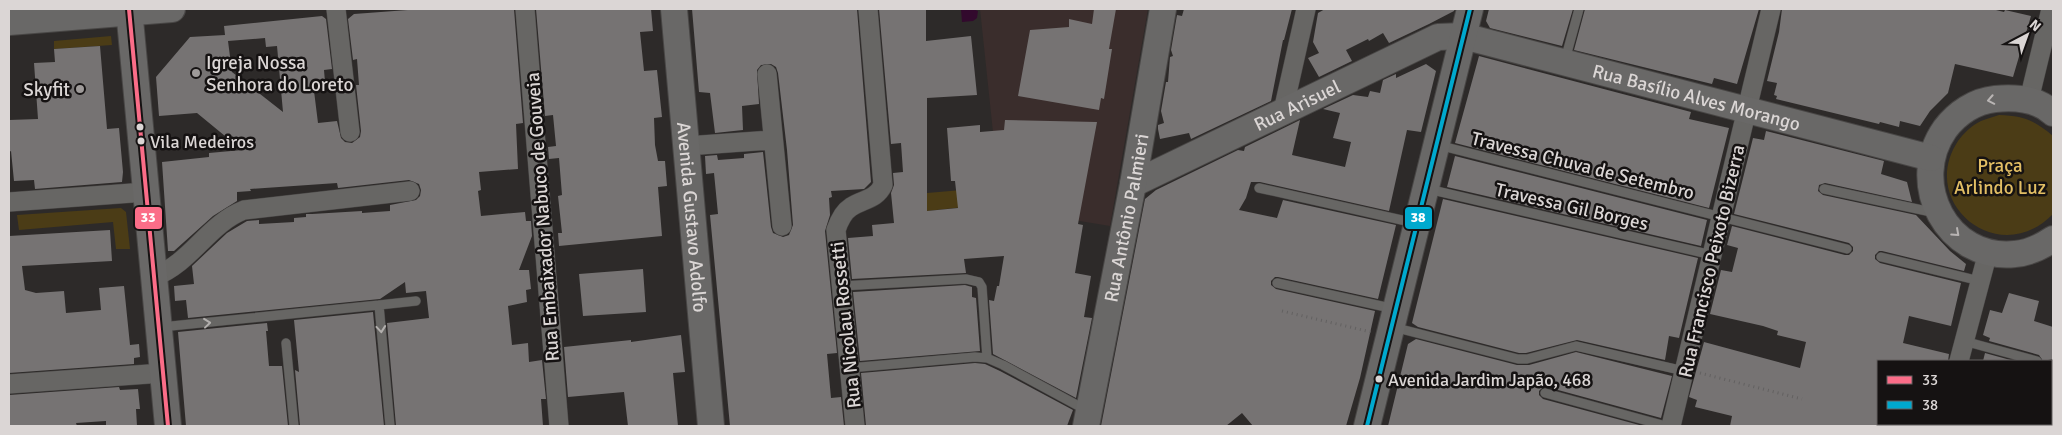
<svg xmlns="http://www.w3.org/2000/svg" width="2062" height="435" font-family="Signika,sans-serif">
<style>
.built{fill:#3a2d2c}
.green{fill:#4b3c16}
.water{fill:#32092d}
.building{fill:#767373;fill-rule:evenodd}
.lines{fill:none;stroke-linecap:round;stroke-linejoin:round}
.lane-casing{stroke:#484645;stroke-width:10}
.street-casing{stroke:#484645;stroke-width:20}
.secondary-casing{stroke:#484645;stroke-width:28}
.path{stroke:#636161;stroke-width:3;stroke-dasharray:1 4;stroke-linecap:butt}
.lane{stroke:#676664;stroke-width:9}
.street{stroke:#676664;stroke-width:19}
.secondary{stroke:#696867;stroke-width:26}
.bus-1-casing{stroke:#151212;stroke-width:8}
.bus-2-casing{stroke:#151212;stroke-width:8}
.bus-1{stroke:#fb6d88;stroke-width:4}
.bus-2{stroke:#00a9ce;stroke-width:4}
.oneway{stroke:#b9b5b4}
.oneway2{stroke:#b2afad}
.poi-dot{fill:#9e9a99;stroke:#151212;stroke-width:2}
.bus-dot{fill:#dbd6d5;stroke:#151212;stroke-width:2}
.labels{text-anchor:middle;stroke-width:5;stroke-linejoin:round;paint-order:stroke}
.bus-label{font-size:18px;fill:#dbd6d5;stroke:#151212;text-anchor:start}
.poi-label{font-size:19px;fill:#dbd6d5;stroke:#151212;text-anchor:start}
.street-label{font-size:19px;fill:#dbd6d5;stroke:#151212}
.park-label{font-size:19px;fill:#e2be64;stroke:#151212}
.line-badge{stroke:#151212;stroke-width:2}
.badge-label{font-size:14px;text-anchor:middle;font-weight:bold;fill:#fff}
</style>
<rect width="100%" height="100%" fill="#2d2a29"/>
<path class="built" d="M980 9H1148L1110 226 1001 208Z"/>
<path class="green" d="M111 36 112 45 54 49V41Z
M1999 115C2024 116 2034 120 2053 136V214C1999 270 1917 203 1958 141 1964 133 1972 125 1981 121 1986 119 1993 117 1999 115Z
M962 190 964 207 927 211V193Z
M121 208 126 212 130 249H116L113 222 19 230 17 215Z"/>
<path class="water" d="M961 9H973L978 11 977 18 973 21 962 22Z"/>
<path class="building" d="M421 9H514L523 123 516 124 518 169 479 172 481 190 478 191 481 216 525 212 526 221H531L532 236 519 270H529L531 289 526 290 527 302 508 306 512 345 528 343 529 362 542 360 546 399H541L543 426H396L387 323 429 318 426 291 406 293 405 282 380 299 188 318 186 300 175 301 174 286 194 284 192 266 227 233 247 221 259 220V224L294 222V218L306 217V214H312L362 211V213L390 211V205L416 200 420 196 421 190 419 184 409 180 338 188 337 183 250 189 251 191 237 192V201L213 216 174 251H168L162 162 209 157V153L242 150 197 113 159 116 156 77 190 37 225 35 224 26 322 16 326 19 332 69 324 70 325 82 313 83 318 123 337 121 341 138 345 142 352 143 360 137 361 131 356 85H359L357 59 353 60 348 19 354 14ZM265 38 266 47 277 46 283 112 232 72 228 41Z
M536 9H651L653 31 640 32 644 71 657 70 662 117 654 118 655 145 658 161H665L667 186 658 187 662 236 559 246 558 233H562L558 196 562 195 559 158 549 159 548 147 556 146 553 115 545 116Z
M692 9H857L871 182 864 189 831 191 832 197 829 198 830 215 825 231 837 353 827 354 831 398 841 397 844 426H730L710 215 718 214 714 173 706 174 705 156 717 155 718 160 744 158V154L763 152 771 227 773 233 783 237 789 235 793 225 787 150 778 73 776 67 771 64 761 65 757 70 759 104 742 106 743 130 715 133 710 93 699 92Z
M879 9H926V41L971 36 977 95 927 98V211L958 208 955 181H951L947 128 980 125V132L1004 130 1005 120 1097 122 1078 224 1083 225 1075 273 1091 276 1084 317 1092 318 1076 398 993 354 989 300 994 301 997 286H999L1004 256 964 259 966 273 852 279 848 238 873 236 872 225 894 223 891 193 894 185 893 173 903 172 901 143 891 144Z
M1094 9H1116L1109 49H1112L1104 99 1101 98 1099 110 1018 96 1030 30 1069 27V19L1092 24Z
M1184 9H1292L1284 40H1283L1271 101 1191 139 1189 133 1160 139 1158 129V125L1164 123 1161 111 1166 82H1168L1170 57 1173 56 1171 50 1177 15 1182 16Z
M1325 9H1455L1454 11 1429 24 1389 43 1383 33 1369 41 1368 39 1346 50 1352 61 1319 77 1308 58 1319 53 1313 42 1318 13Z
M1489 9H1573L1562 46 1490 28 1486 21Z
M1585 9H1759L1737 84 1714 78 1712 84 1574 50Z
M1782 9H1992L2004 12 2005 10 2031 16 2013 77 1955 64 1948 93 1930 111 1920 126 1900 121 1899 127 1880 122 1879 124 1776 99 1777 96 1774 95 1777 83 1767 81 1779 32Z
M100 46 107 129 119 128 123 172 122 182 35 189 34 180 14 181 11 151 9 152V120L38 119 34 63 55 62 54 49Z
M1479 56 1691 112 1689 119 1729 128 1709 208 1455 143Z
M1426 64 1436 71 1421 132 1407 130 1389 211 1260 182H1251L1246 198 1239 210 1277 218 1283 200 1396 225 1378 299 1278 277H1275L1271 281V285L1276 289 1375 311 1360 378 1346 426H1253L1242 413 1226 426H1101L1145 199 1156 190 1238 150 1244 151 1245 147 1300 120 1292 155 1345 167 1351 142 1333 138 1340 113 1323 109 1353 95 1368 97 1370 91 1380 93 1383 80 1396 74V78Z
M1766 131 1884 161 1881 174 1907 182 1912 202 1825 183 1819 185 1818 191 1823 195 1916 215 1950 251 1966 264 1964 271 1882 251H1879L1875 255V259L1880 263 1961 283 1951 326 1909 316 1903 343 1949 354 1948 361H1878V426H1730L1732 416 1695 407 1697 400 1689 397 1704 342 1800 368 1806 342 1777 335 1778 331 1763 326 1710 314 1721 270 1732 272 1738 248 1727 245 1732 226 1845 255H1849L1853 251V247L1849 243 1734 214 1753 138 1764 140Z
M1455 156 1707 220 1701 246 1447 187Z
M1443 199 1698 258 1679 338 1669 336 1665 360 1577 340 1526 353H1519L1418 327 1412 323Z
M110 230 112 261 22 266 25 290 36 293 64 291 66 313 101 310 99 288 124 286 130 345 139 344 140 357 134 358V364L9 373V236Z
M643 269 646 312 583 316 579 274Z
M965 285 972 287V297L976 298 980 351 860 361 853 292Z
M2009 293 2039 301 2034 321 2053 327V359L2043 361 2039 355 1989 341 1990 338 1983 335 1990 310 2002 313Z
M373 312 384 426H300L295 370 299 372 294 320Z
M267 323 268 331H266L269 366H282L288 426H186L178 332Z
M681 335 685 372 673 373 678 426H628L624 392 568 397 564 347 631 340V342Z
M1416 339 1517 365H1529L1576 352 1672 376 1661 418 1547 387H1543L1539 391V395L1543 399 1643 426H1388L1408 344Z
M1985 353 2014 361H1983Z
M975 363 985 364 1000 371 1073 410 1067 426H866L861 373Z
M119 387 120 390 138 389 140 409H136L137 426H106V421L76 423 77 426H9V395Z"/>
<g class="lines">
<defs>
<path id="lane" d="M1565 60 1579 9
M1438 145 1847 249
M1259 188 1415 223
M1428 189 1712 255
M1824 189 1936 213
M1881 257 1980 281
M1277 283 1395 309
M841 286 966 279 979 282 982 287 987 358
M379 305 416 301
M161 327 379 305 390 426
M1393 327 1518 359H1527L1576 346 1684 371
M1964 341 2037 361
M286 343 294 426
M2051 365 2053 366
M849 368 975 357 987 358 1003 365 1086 410
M1545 393 1666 426"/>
<path id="street" d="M336 9 350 132
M525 9 559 426
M767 74 782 226
M2029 100 2051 9
M1283 111 1306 9
M686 146 772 140
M9 202 146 192
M154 277C192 262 208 224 244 210L410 191
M1959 361 1988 252
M9 384 163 373
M855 426 836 230C839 221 843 212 851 207 863 199 876 200 883 185L868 9
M1671 426 1771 9
M1942 426 1943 424"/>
<g id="secondary">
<path d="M129 9 168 426"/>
<path id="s1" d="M674 9 711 426"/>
<path d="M9 22 172 9"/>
<path d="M2053 113C2038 99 2015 97 1995 99 1975 101 1957 113 1945 129 1907 183 1947 261 2015 254 2029 253 2041 247 2053 239"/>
<path id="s2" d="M1133 184 1438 37 1463 36 1931 158"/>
<path id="s3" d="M1086 426 1133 184 1163 9"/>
<path d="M1367 426 1470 9"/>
</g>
</defs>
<use href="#lane" class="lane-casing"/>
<use href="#street" class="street-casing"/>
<use href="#secondary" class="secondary-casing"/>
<path class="path" d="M1282 311 1371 332
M1700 373 1802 399"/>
<use href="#lane" class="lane"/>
<use href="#street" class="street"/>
<use href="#secondary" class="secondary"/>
<defs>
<path id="bus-1" d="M129 9 168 426"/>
<path id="bus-2" d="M1367 426 1470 9"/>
</defs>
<use href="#bus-1" class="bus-1-casing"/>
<use href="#bus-2" class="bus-2-casing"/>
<use href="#bus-1" class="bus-1"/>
<use href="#bus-2" class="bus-2"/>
</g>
<defs><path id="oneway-chevron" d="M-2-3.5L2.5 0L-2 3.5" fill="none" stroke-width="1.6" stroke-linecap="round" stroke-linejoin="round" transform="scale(1.25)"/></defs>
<g class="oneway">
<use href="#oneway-chevron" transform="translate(1991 100) rotate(169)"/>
<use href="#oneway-chevron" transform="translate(1956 233) rotate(42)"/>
</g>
<g class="oneway2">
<use href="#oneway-chevron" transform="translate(207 323) rotate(-6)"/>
<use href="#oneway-chevron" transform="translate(381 329) rotate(85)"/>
</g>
<g class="poi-dot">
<circle cx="196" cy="73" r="5"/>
<circle cx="80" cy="89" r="5"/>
</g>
<g class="bus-dot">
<circle cx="140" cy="127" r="4.5"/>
<circle cx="141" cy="141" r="4.5"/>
<circle cx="1379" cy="379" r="4.5"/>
</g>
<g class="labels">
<g class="bus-label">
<text x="150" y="148">Vila Medeiros</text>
<text x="1388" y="386">Avenida Jardim Japão, 468</text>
</g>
<g class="poi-label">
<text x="206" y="69">Igreja Nossa<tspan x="206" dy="22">Senhora do Loreto</tspan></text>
<text x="70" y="96" text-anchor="end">Skyfit</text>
</g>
<g class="street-label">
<text dy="7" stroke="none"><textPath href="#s2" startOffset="605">Rua Basílio Alves Morango</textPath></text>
<text dy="7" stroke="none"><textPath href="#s2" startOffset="182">Rua Arisuel</textPath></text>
<text transform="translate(1583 165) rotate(14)" y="7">Travessa Chuva de Setembro</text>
<text transform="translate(1572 206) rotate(13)" y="7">Travessa Gil Borges</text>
<text transform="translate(542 217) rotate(-94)" y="7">Rua Embaixador Nabuco de Gouveia</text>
<text dy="7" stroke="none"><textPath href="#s1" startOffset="209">Avenida Gustavo Adolfo</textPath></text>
<text dy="7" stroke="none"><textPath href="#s3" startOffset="212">Rua Antônio Palmieri</textPath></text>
<text transform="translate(1711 261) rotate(-77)" y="7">Rua Francisco Peixoto Bizerra</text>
<text transform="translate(845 325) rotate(-96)" y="7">Rua Nicolau Rossetti</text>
</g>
<g class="park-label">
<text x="2000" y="172">Praça<tspan x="2000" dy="22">Arlindo Luz</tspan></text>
</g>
</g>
<g class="line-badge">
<rect x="134" y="206" width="29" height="24" rx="5" fill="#fb6d88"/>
<rect x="1404" y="206" width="29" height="24" rx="5" fill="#00a9ce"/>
</g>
<g class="badge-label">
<text x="148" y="222">33</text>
<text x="1418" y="222">38</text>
</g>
<rect width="2062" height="435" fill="none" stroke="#dbd6d5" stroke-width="20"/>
<rect x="1877" y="360" width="175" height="65" fill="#151212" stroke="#646060"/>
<rect x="1887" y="376" width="25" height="8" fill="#fb6d88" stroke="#646060"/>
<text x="1922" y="385" font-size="15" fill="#dbd6d5">33</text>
<rect x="1887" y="401" width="25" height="8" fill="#00a9ce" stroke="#646060"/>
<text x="1922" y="410" font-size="15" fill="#dbd6d5">38</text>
<g transform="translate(2027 35) rotate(41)" stroke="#151212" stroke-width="4" paint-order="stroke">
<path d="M0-4L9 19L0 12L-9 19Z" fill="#dbd6d5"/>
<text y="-8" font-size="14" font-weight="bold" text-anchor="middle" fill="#dbd6d5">N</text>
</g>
</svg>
